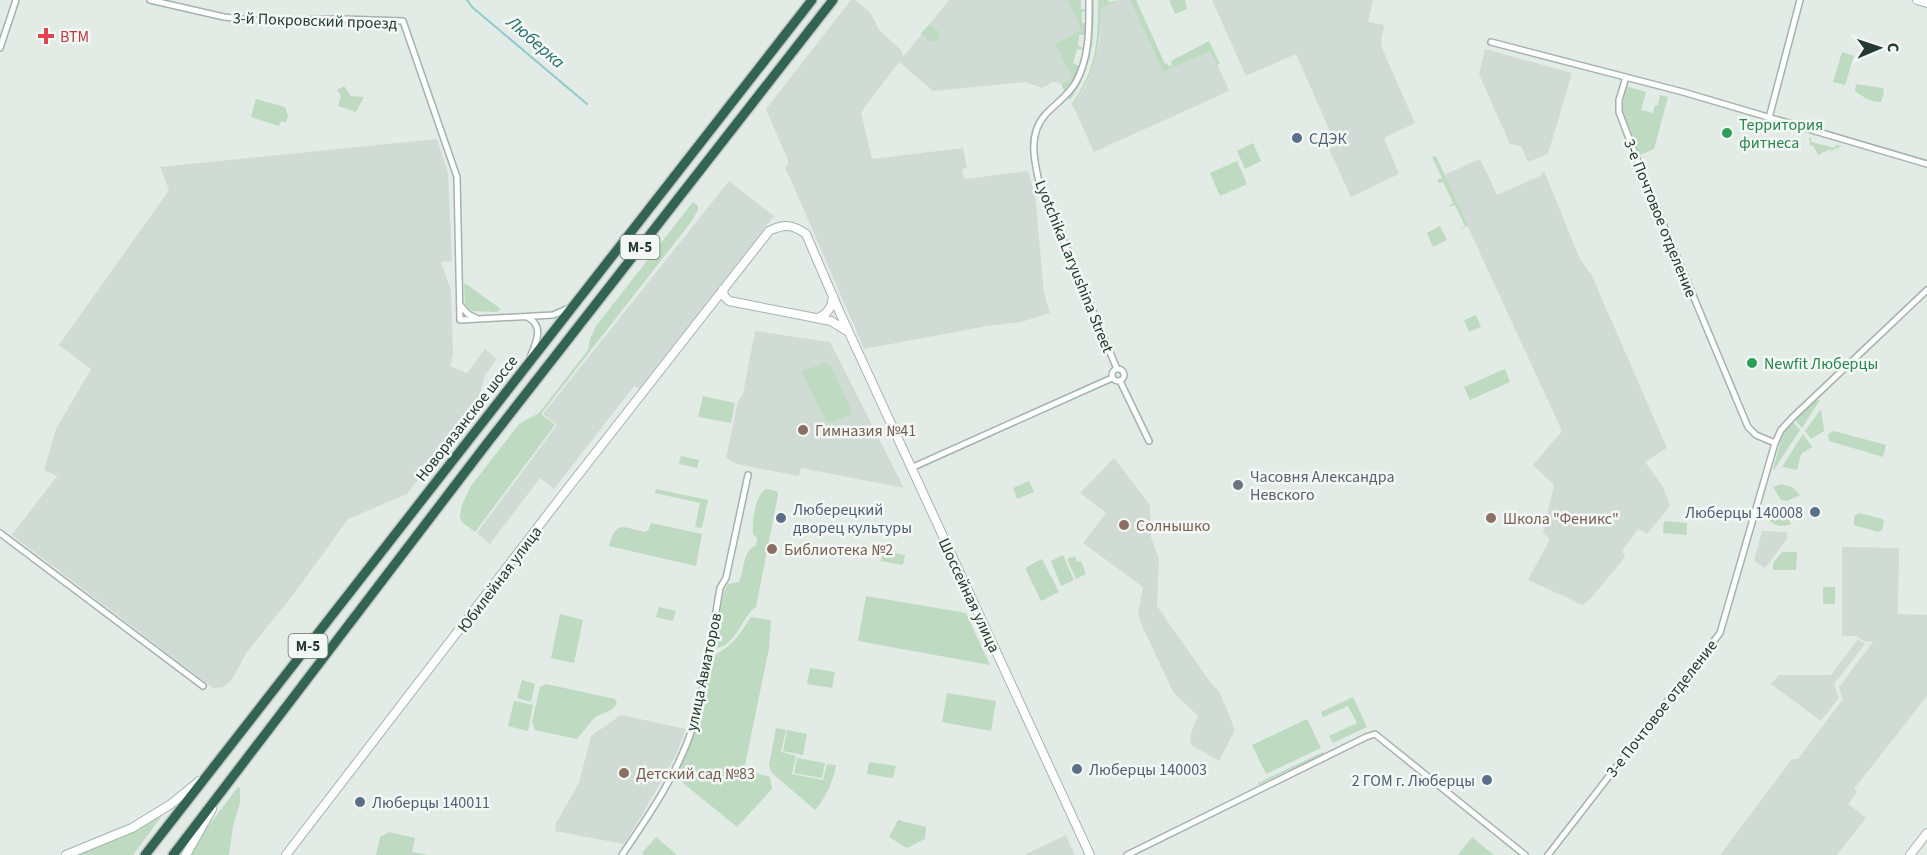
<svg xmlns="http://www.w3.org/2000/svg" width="1927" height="855" font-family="'Source Sans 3',sans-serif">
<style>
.built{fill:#d1dbd5}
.green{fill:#bedac1}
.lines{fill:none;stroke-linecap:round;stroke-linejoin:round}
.stream{stroke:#90caca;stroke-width:2}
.street-casing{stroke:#a5b2ac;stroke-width:8}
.secondary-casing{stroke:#a2b5ac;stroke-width:10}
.highway-casing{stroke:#c2c8c5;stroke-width:12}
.street{stroke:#fff;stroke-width:5}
.secondary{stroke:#fff;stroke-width:8}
.highway{stroke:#336352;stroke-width:9}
.health-dot{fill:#e0444e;stroke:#f3f8f4;stroke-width:2}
.leisure-dot{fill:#2e9e5b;stroke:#f3f8f4;stroke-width:2}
.service-dot{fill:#5c6f8a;stroke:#f3f8f4;stroke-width:2}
.education-dot{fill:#8d6e63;stroke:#f3f8f4;stroke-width:2}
.worship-dot{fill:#6b7280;stroke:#f3f8f4;stroke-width:2}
.labels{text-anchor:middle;stroke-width:5;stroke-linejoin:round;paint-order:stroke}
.shield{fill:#f3f8f4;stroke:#62736c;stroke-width:1.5}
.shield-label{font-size:15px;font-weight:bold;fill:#243a31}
.street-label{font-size:16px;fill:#243a31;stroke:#f3f8f4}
.health-label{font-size:16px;fill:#be3a42;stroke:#f3f8f4;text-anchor:start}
.leisure-label{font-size:16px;fill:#27864d;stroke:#f3f8f4;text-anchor:start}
.service-label{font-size:16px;fill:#4e5e75;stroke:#f3f8f4;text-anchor:start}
.education-label{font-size:16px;fill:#785e54;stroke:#f3f8f4;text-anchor:start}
.worship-label{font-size:16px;fill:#5b616d;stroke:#f3f8f4;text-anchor:start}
.water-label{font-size:18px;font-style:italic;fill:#256f70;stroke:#f3f8f4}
</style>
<rect width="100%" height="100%" fill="#e2ebe6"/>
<path class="built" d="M851 0H855L870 12 879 30 901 50 903 57 949 0H1067L1083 30 1055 44 1072 78 1061 84 1053 82 1042 88 1025 82 933 91 899 62 861 112 872 159 963 148 967 168 962 169 964 179 1028 171 1035 194 1044 293 1050 313 1021 322 987 326 864 349 790 178 785 168 789 163 766 109Z
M1119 0H1130L1163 72 1211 50 1229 91 1094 152 1073 106 1085 88 1095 61 1100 41 1101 8Z
M1212 0H1373L1368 22 1384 25 1381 42 1382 48 1415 123 1384 138 1399 174 1351 197 1329 149 1336 145 1296 54 1246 76Z
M1485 49 1572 73 1548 154 1528 162 1521 146 1510 144 1479 74Z
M437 139 448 173 452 261 441 262 451 290 453 355 450 366 467 373 485 349 497 359 485 375 478 401 407 494 348 519 293 595 247 652 231 681 223 687 213 688 12 535 57 476 44 470 56 429 91 369 59 345 169 190 160 167Z
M1480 159 1497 195 1540 176 1544 171 1580 259 1592 276 1667 448 1645 462 1663 487 1670 506 1647 534 1638 529 1622 551 1625 555 1622 561 1592 597 1583 605 1528 580 1550 539 1543 533 1554 485 1533 465 1562 431 1444 175Z
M729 181 774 216 639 389 634 386 554 489 540 478 490 544 477 533 557 425 543 414Z
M755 331 830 342 904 488 801 468 799 476 736 464 726 458 738 401 743 394Z
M1114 458 1150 505 1151 537 1159 559 1157 606 1210 682 1219 691 1235 730 1219 761 1190 744 1191 733 1198 716 1173 692 1141 623 1138 614 1143 587 1083 543 1106 513 1080 493Z
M1762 531 1787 532V539L1765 568 1754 561Z
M1842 547 1899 548 1898 614 1927 615V696L1854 789 1857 792 1848 804 1866 818 1837 855H1720L1792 759H1798L1843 699 1839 687 1872 643 1875 642 1864 641 1856 636H1842Z
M1858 639 1865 644 1834 684 1839 698 1821 721 1771 684 1779 675H1831Z
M621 715 686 729 676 755 639 820 624 844 555 831 556 823 579 783 591 736Z
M1066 835 1075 855H1024Z"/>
<path class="green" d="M1067 0H1081V9H1087V11L1082 12V23H1087L1086 35H1079L1078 46 1084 48V50L1077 49 1073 63 1080 66 1074 80 1065 92 1061 84 1072 78 1055 44 1082 30Z
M1092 0H1094C1094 37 1093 69 1070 100L1068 97C1092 65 1092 38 1092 0Z
M1098 0H1108L1109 2 1119 0 1101 8C1100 50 1096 71 1073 106L1072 104C1097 67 1098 43 1098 0Z
M1130 0H1136L1165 64 1167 63 1169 66 1172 65 1171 61 1209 41 1220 64 1217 65 1210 51 1163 72Z
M1169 0H1185L1187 9 1175 14Z
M930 24 940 33 938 39 933 42 929 41 921 33Z
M1842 52 1854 56 1845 85 1833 82Z
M1856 84 1883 88 1884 94 1881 102C1870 102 1863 97 1855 91Z
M344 86 351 96 364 97 356 112 338 106 341 96 337 90Z
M1626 86 1646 92 1641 110 1653 113 1655 105H1658L1660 95 1668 97 1654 149 1640 155 1622 109Z
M256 99 285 107 288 116 286 123 281 121 279 126 251 117Z
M1809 138H1811V142L1835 148 1836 145 1842 146 1831 151 1830 149 1818 155 1813 145 1810 146Z
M1253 143 1261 161 1245 169 1237 151Z
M1436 156 1468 226 1459 229 1465 226 1455 205 1449 207V206L1453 203 1443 182 1439 183 1437 180 1442 178 1432 157Z
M1237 161 1247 184 1220 196 1210 173Z
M693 202 698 206V210L691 222 541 414 555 425 475 532 462 522 460 517 462 505 471 486 519 424 539 413 588 350 590 339 596 326Z
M1440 226 1447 240 1433 247 1427 233Z
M464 284H466L501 309 496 312 472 311 465 304Z
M1476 315 1481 327 1469 332 1464 320Z
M825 363 831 366 851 410 850 415 827 423 802 373 804 370Z
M1505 369 1510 382 1470 400 1464 387Z
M703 396 735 403 731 423 698 417Z
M1816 400H1820L1802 428 1795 420 1798 414Z
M1821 409 1824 431 1811 439 1805 431Z
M1793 422 1800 430 1774 470 1773 469 1783 432Z
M1834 431 1886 445 1883 457 1829 441 1828 434Z
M1803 434 1812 447 1801 454 1797 470 1782 467Z
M681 456 699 460 697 468 679 464Z
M1029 481 1034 492 1017 499 1013 488Z
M1781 484 1792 487 1800 495 1787 501 1781 500 1773 487Z
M656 489 708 500 702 528 695 527 700 503 655 493Z
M766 489 777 491 778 495 756 607C742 616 739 640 719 648L715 643V637L723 593 728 584 739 582C745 570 742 551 756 545L757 538 753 534C752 522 755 495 766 489Z
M1779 509 1784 511 1791 524C1781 528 1772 525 1765 516Z
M1859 513 1883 519 1884 523 1882 530 1878 532 1854 525V516Z
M1664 521 1687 523V535L1663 533Z
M651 523 702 534 696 566 609 546C617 519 621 527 645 532L649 529Z
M883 551 905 555 903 565 881 561Z
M1782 552H1797L1796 570H1773V563Z
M1063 555 1074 580 1061 586 1051 561Z
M1075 556 1077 562 1081 561 1086 574 1076 579 1067 559Z
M1042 559 1059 592 1041 601 1026 570 1028 566Z
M1823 587H1835V604H1823Z
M866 596 966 613 990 665 858 641Z
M659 607 676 611 673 621 656 617Z
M560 614 583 620 574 663 551 658Z
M751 617 771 620 769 648 744 770 770 777 772 789 737 827 672 774 694 724 708 659C733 645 736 640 751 617Z
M810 668 835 672 832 688 807 684Z
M522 680 535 684 531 702 517 698Z
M546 684 615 699 617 704 611 710 595 717 577 739 535 730 532 722 540 687Z
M947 693 996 701 991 731 942 722Z
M1353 697 1367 727 1333 743 1329 736 1357 723 1348 706 1323 717 1321 712Z
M514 701 533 705 528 731 508 726Z
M1307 719 1321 748 1266 774 1252 745Z
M776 728 786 730 781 752 796 756 792 774 823 780 827 764 836 765C833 782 826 797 815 810L771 772 769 765Z
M787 730 807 734 803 755 783 751Z
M1323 752 1324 754 1258 785V783Z
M797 758 825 763 822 778 794 773Z
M869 762 896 766 893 778 867 774Z
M238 787 240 788V803L233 826 229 855H190L206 829Z
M163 814 133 855H75L134 831Z
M898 820 926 827 925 839 907 848 889 837Z
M389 832 415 838 412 852 428 855H376L380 837Z
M656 837 677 855H644L642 853Z
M1472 837 1494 855H1458Z"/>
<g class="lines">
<path class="stream" d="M467 0 472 7 587 104"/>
<defs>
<path id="street" d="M150 0 224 17 260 21 342 19 403 21 457 177 460 320 553 315 569 308
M1089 0C1089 28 1090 56 1076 82 1068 96 1055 104 1045 115 1028 134 1034 160 1039 182L1117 369
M1491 42 1683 92 1927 164
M0 48 16 0
M1626 77 1619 100V112L1646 183 1748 427 1756 435 1775 443
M1769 118 1800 0
M460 305 468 314 476 318
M527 317C544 325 537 341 531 355
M1112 375a6 6 0 1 1 12 0a6 6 0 1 1-12 0Z
M1120 381 1149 441
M911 468 1112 378
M0 533 203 686
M622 855C650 814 680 770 694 723 707 679 712 633 720 588L726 578 748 475
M1127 855 1366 737 1375 734 1525 855
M1548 855 1720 633 1775 443 1781 430 1792 418 1927 290"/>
<path id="secondary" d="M1917 0 1927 3
M723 289 724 296 729 301 831 321 847 331
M818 318C828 313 832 308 833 296
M66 855 132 828 171 804 199 781
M186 855 212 809
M286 855 561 497 769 231C784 224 792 224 806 234L840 313 1090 855
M1910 855 1927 833"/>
<path id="highway" d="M145 855 812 0
M173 855 485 446 833 0"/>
</defs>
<use href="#street" class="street-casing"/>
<use href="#secondary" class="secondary-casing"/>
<use href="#highway" class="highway-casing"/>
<use href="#street" class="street"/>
<use href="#secondary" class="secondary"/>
<use href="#highway" class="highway"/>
</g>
<path class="health-dot" d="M43 27h6v6h6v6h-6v6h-6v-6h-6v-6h6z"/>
<g class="leisure-dot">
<circle cx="1727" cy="133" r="6"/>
<circle cx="1752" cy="363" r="6"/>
</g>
<g class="service-dot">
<circle cx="1297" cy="138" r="6"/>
<circle cx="1815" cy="512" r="6"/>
<circle cx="781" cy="518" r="6"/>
<circle cx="1077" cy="769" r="6"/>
<circle cx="1487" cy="780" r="6"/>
<circle cx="360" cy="802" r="6"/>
</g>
<g class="education-dot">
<circle cx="803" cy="430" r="6"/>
<circle cx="1491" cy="518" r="6"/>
<circle cx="1124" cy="525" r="6"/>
<circle cx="772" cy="549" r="6"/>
<circle cx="624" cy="773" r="6"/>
</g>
<circle class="worship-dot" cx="1238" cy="485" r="6"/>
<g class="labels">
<g class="shield">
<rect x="620.5" y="235" width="39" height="24" rx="4.5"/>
<rect x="288.5" y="634" width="39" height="24" rx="4.5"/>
</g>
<g class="shield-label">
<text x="640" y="252">М-5</text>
<text x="308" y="651">М-5</text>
</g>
<g class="street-label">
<text transform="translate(315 20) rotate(2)" y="6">3-й Покровский проезд</text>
<text transform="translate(1661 218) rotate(68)" y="6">3-е Почтовое отделение</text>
<text transform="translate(1075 266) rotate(68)" y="6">Lyotchika Laryushina Street</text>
<text transform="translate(466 418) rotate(-52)" y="6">Новорязанское шоссе</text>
<text transform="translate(499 579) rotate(-53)" y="6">Юбилейная улица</text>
<text transform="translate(970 595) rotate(65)" y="6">Шоссейная улица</text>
<text transform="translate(703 672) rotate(-78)" y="6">улица Авиаторов</text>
<text transform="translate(1661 708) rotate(-52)" y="6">3-е Почтовое отделение</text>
</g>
<g class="health-label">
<text x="60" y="42">ВТМ</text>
</g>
<g class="leisure-label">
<text x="1739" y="130">Территория<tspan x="1739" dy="18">фитнеса</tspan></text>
<text x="1764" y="369">Newfit Люберцы</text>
</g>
<g class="service-label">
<text x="1309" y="144">СДЭК</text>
<text x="793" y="515">Люберецкий<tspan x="793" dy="18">дворец культуры</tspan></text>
<text x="1803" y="518" text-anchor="end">Люберцы 140008</text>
<text x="1089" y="775">Люберцы 140003</text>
<text x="1475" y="786" text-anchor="end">2 ГОМ г. Люберцы</text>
<text x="372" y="808">Люберцы 140011</text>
</g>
<g class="education-label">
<text x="815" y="436">Гимназия №41</text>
<text x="1503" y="524">Школа "Феникс"</text>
<text x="1136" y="531">Солнышко</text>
<text x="784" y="555">Библиотека №2</text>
<text x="636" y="779">Детский сад №83</text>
</g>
<g class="worship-label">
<text x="1250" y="482">Часовня Александра<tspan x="1250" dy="18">Невского</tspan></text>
</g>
<g class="water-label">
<text transform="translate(536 42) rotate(41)" y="6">Люберка</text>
</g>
</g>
<g transform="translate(1879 48) rotate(88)" stroke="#f3f8f4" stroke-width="4.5" paint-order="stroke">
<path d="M0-4.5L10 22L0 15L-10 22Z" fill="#243a31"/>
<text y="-9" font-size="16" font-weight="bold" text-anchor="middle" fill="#243a31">С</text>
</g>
</svg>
